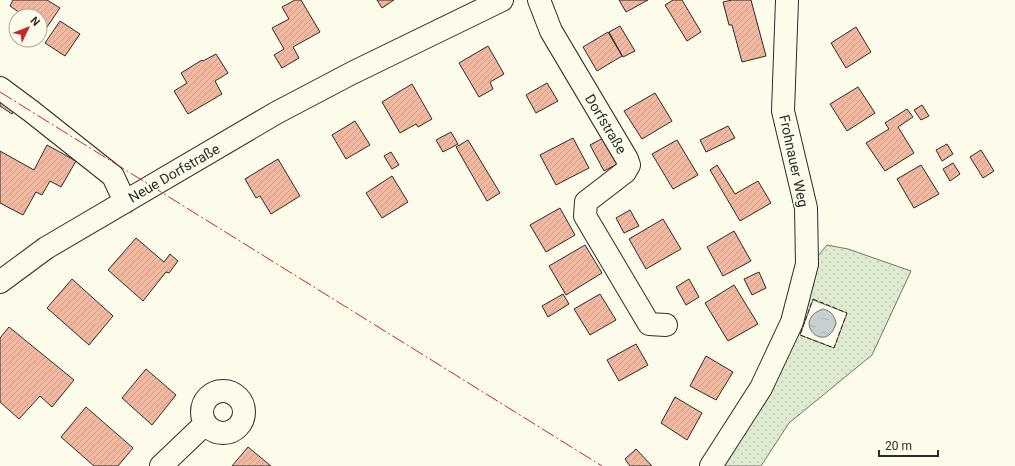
<svg xmlns="http://www.w3.org/2000/svg" width="1015" height="466" font-family="Roboto,sans-serif">
<style>
.grass{fill:url(#grass-dots);stroke:#74746e;fill-rule:evenodd}
.water{fill:url(#water-ripples);stroke:#74746e}
.building{fill:url(#building-hatch);stroke:#2b2b2b}
.lines{fill:none;stroke-linecap:round;stroke-linejoin:round}
.minor-casing{stroke:#2b2b2b;stroke-width:24}
.minor{stroke:#fdfbea;stroke-width:22}
.fence{stroke:#2b2b2b;stroke-width:1;stroke-dasharray:5 2;stroke-linecap:butt}
.power{stroke:#c62828;stroke-width:1;stroke-dasharray:14 3 2 3;stroke-linecap:butt}
.labels{text-anchor:middle;stroke-width:3;stroke-linejoin:round;paint-order:stroke}
.street-label{font-size:14px;fill:#2b2b2b;stroke:#fdfbea}
</style>
<defs>
<pattern id="grass-dots" width="8" height="8" patternUnits="userSpaceOnUse"><rect width="8" height="8" fill="#deebd1"/><path d="M2 2h.1M6 6h.1" fill="none" stroke="#bfcab4" stroke-width="1.8" stroke-linecap="round"/></pattern>
<pattern id="water-ripples" width="26" height="14" patternUnits="userSpaceOnUse"><rect width="26" height="14" fill="#c7d0d0"/><path d="M2 4q2-2 4 0t4 0M15 11q2-2 4 0t4 0" fill="none" stroke="#abb3b3"/></pattern>
<pattern id="building-hatch" width="6" height="6" patternUnits="userSpaceOnUse"><rect width="6" height="6" fill="#f2b8a0"/><path d="M-1 1l2-2M0 6l6-6M5 7l2-2" fill="none" stroke="#d09e8a"/></pattern>
</defs>
<rect width="100%" height="100%" fill="#fdfbea"/>
<path class="grass" d="M827 245 848 249 911 271 872 355 789 423 761 466H722L818 256ZM813 300 847 313 834 348 800 335Z"/>
<path class="water" d="M823 309C831 311 834 315 836 323 827 357 789 321 823 309Z"/>
<path class="building" d="M13 0H47L60 8 45 30 40 26V16H18L20 13 10 6Z
M295 0H301L320 32 293 47 299 58 282 68 274 55 284 49 272 28 289 19 282 7Z
M377 0H394L382 8Z
M619 0H648L626 12Z
M673 0H682L701 32 687 41 665 5Z
M732 0H751L766 56 742 62 732 25H729L723 2Z
M60 21 80 34 65 56 45 43Z
M620 26 635 51 623 57 609 32Z
M856 27 871 52 846 68 831 43Z
M608 32 622 56 597 71 583 47Z
M488 46 504 74 490 82 493 89 479 97 459 63Z
M216 54 228 73 215 81 222 94 188 114 174 91 187 83 181 73 202 60 203 61Z
M547 83 558 101 536 113 526 95Z
M412 84 432 119 418 127 416 124 400 133 382 102Z
M858 87 875 113 847 131 830 104Z
M0 93 18 105 12 114 0 106Z
M655 93 672 121 642 139 624 111Z
M922 105 929 116 921 120 914 110Z
M907 109 913 117 898 127 914 153 885 171 866 143 889 129 885 123Z
M355 121 370 145 346 159 332 135Z
M728 126 735 138 706 152 700 140Z
M451 132 458 144 443 152 436 140Z
M607 136 621 162 604 171 590 145Z
M573 138 589 168 556 185 540 155Z
M468 140 500 193 487 201 456 147Z
M677 140 698 175 673 189 652 154Z
M947 144 953 154 942 161 936 150Z
M47 145 76 161 61 187 50 181 42 195 36 192 23 215 0 203V151L34 170Z
M981 150 994 171 983 178 970 157Z
M391 152 399 165 392 169 384 156Z
M278 159 300 196 271 214 260 196 256 198 245 179Z
M953 163 960 174 950 181 943 169Z
M717 165 735 194 758 181 771 203 740 221 710 170Z
M921 165 939 194 914 208 897 179Z
M392 176 408 202 382 218 366 193Z
M560 208 575 235 546 252 530 225Z
M630 210 639 226 624 233 616 218Z
M663 219 681 249 646 269 629 239Z
M734 231 751 261 723 276 707 247Z
M136 238 164 262 170 254 178 261 169 273 166 272 143 301 108 270Z
M585 245 602 273 566 295 549 266Z
M759 272 766 288 752 295 744 279Z
M72 279 113 316 89 345 47 308Z
M689 279 699 297 686 305 676 287Z
M734 285 758 324 728 341 705 303Z
M563 294 569 304 548 317 542 306Z
M600 294 616 320 590 335 574 309Z
M9 327 74 380 52 407 40 396 19 419 0 402V338Z
M636 344 648 365 619 381 607 360Z
M706 356 733 372 716 400 690 386Z
M146 369 176 395 152 425 122 398Z
M675 397 702 413 687 440 661 423Z
M86 407 133 448 118 466H94L61 437Z
M248 447 271 466H232Z
M636 449 652 466H630L625 459Z"/>
<g class="lines">
<defs>
<path id="minor" d="M539 0 551 31 627 159 629 165 625 172 586 202 585 216 649 324 666 325
M0 88 31 111 113 176 125 202
M0 282 46 248 276 113 352 73 502 0
M202 412a21 21 0 1 1 42 0a21 21 0 1 1-42 0Z
M161 466 205 424
M711 466 761 388 792 322 807 264 806 208 783 111 787 0"/>
</defs>
<use href="#minor" class="minor-casing"/>
<use href="#minor" class="minor"/>
<path class="fence" d="M813 299 847 313 834 348 800 335Z"/>
<path class="power" d="M0 92 602 466"/>
</g>
<g class="labels">
<g class="street-label">
<text transform="translate(606 124) rotate(59)" y="5">Dorfstraße</text>
<text transform="translate(794 161) rotate(78)" y="5">Frohnauer Weg</text>
<text transform="translate(174 173) rotate(-30)" y="5">Neue Dorfstraße</text>
</g>
</g>
<g transform="translate(28 28) rotate(47)"><circle r="19" fill="#fdfbea" stroke="#a9a89e"/>
<path d="M0-3L7 15L0 10L-7 15Z" fill="#c62828"/>
<text y="-6" font-size="11" font-weight="bold" text-anchor="middle" fill="#2b2b2b">N</text>
</g>
<path d="M879 450v6h59v-6" fill="none" stroke="#2b2b2b" stroke-width="2"/>
<text x="885" y="450" font-size="12" fill="#2b2b2b" stroke="#fdfbea" stroke-width="3" paint-order="stroke">20 m</text>
</svg>
